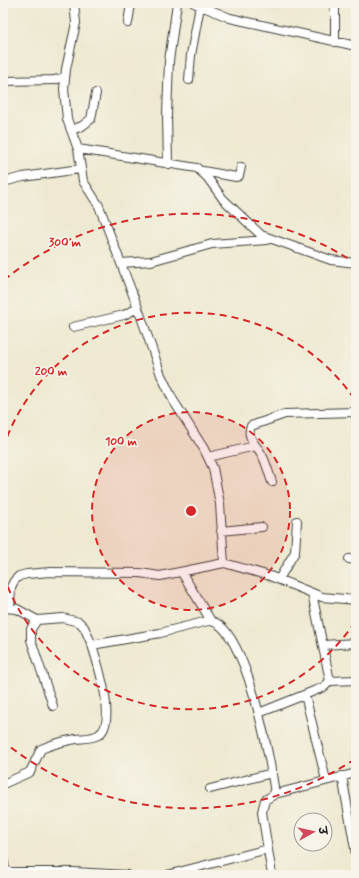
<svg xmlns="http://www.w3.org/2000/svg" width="359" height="878" font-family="Mynerve,'Playpen Sans Deva',sans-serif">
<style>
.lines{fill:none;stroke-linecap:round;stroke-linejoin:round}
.minor-casing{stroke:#3c3b37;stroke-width:10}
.minor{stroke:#fff;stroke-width:8}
.ring{fill:none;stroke:#d62828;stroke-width:2;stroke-dasharray:7 5}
.centre{fill:#d62828;stroke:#f7f3e8;stroke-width:2}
.ring-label{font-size:12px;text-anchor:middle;font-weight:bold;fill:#d62828;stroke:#f7f3e8;stroke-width:3.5;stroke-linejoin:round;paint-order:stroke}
</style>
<rect width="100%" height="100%" fill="#f7f3e8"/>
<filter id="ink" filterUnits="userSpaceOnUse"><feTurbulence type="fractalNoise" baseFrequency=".025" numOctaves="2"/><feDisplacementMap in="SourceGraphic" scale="8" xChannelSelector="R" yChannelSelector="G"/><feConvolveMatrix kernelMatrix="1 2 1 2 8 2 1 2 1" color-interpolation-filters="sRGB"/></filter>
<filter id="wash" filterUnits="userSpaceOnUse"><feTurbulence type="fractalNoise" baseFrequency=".012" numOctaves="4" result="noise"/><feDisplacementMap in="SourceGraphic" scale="16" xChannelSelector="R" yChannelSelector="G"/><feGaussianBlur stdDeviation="0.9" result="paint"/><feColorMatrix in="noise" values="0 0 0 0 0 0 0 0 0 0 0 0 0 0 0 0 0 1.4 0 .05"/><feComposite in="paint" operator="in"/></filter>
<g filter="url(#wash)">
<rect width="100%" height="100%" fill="#eee9d0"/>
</g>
<g filter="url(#ink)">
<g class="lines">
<defs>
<path id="minor" d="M74 3 76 23 66 69 64 89 67 119 78 149 197 168 207 177 223 199 261 235 331 260 356 263
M194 3 230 18 356 46
M128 23 131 3
M335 42V3
M189 80 191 55 200 6
M3 81 54 80 65 77
M72 130 82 126 91 119 96 93
M78 149 83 181 99 206 138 308 161 375 173 400 204 449 213 468 220 504 224 563 270 576 322 597 356 600
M168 164 167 115 169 61 177 3
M203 171 236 177 239 176 241 167
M3 182 23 177 80 169
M121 263 151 261 212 244 267 240
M73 327 124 315 138 308
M208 457 255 446
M272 482C269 474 267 465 263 457 259 447 245 438 251 426L285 414 356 412
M221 531 262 527
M349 559 356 560
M182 573 211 621
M279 579 295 552 297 521
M3 608 17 609 37 620 63 618 79 622 84 627 92 645 160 633 208 621C245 619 271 764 275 794
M10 608 11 587 14 581 19 576 27 574 50 572 140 573 160 576 224 563
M37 620 31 629V640L53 706
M323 645 356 643
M330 681 356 680
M305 695 326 780
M259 713 324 687 330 681 312 593
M342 776 356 854
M3 784 30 772 41 749C53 744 64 741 76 739 83 738 91 739 98 735 118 725 97 661 92 645
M210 789 272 773
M3 858 5 869 9 872H73L128 875
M167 875 268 849
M272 875 262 812 265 800 275 794 356 773"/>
</defs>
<use href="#minor" class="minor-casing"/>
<use href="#minor" class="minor"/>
</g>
</g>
<circle cx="191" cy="511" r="99" fill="#d62828" fill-opacity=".12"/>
<g class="ring">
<circle cx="191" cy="511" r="99"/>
<path d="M355 622A198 198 0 0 1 3 574M3 448A198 198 0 0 1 355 400"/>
<path d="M355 759A297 297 0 0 1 4 742M4 280A297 297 0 0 1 355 263"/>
</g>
<circle cx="191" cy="511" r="6" class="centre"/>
<g class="ring-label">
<text x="65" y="246">300 m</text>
<text x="51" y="375">200 m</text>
<text x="121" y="445">100 m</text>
</g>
<rect width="359" height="878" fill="none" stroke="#f7f3e8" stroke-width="16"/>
<g transform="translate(313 832) rotate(82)"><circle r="19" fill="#f7f3e8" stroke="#9f9d96"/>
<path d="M0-3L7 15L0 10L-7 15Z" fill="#d1495b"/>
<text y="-6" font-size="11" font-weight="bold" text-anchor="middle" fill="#1c1c1c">उ</text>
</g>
</svg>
